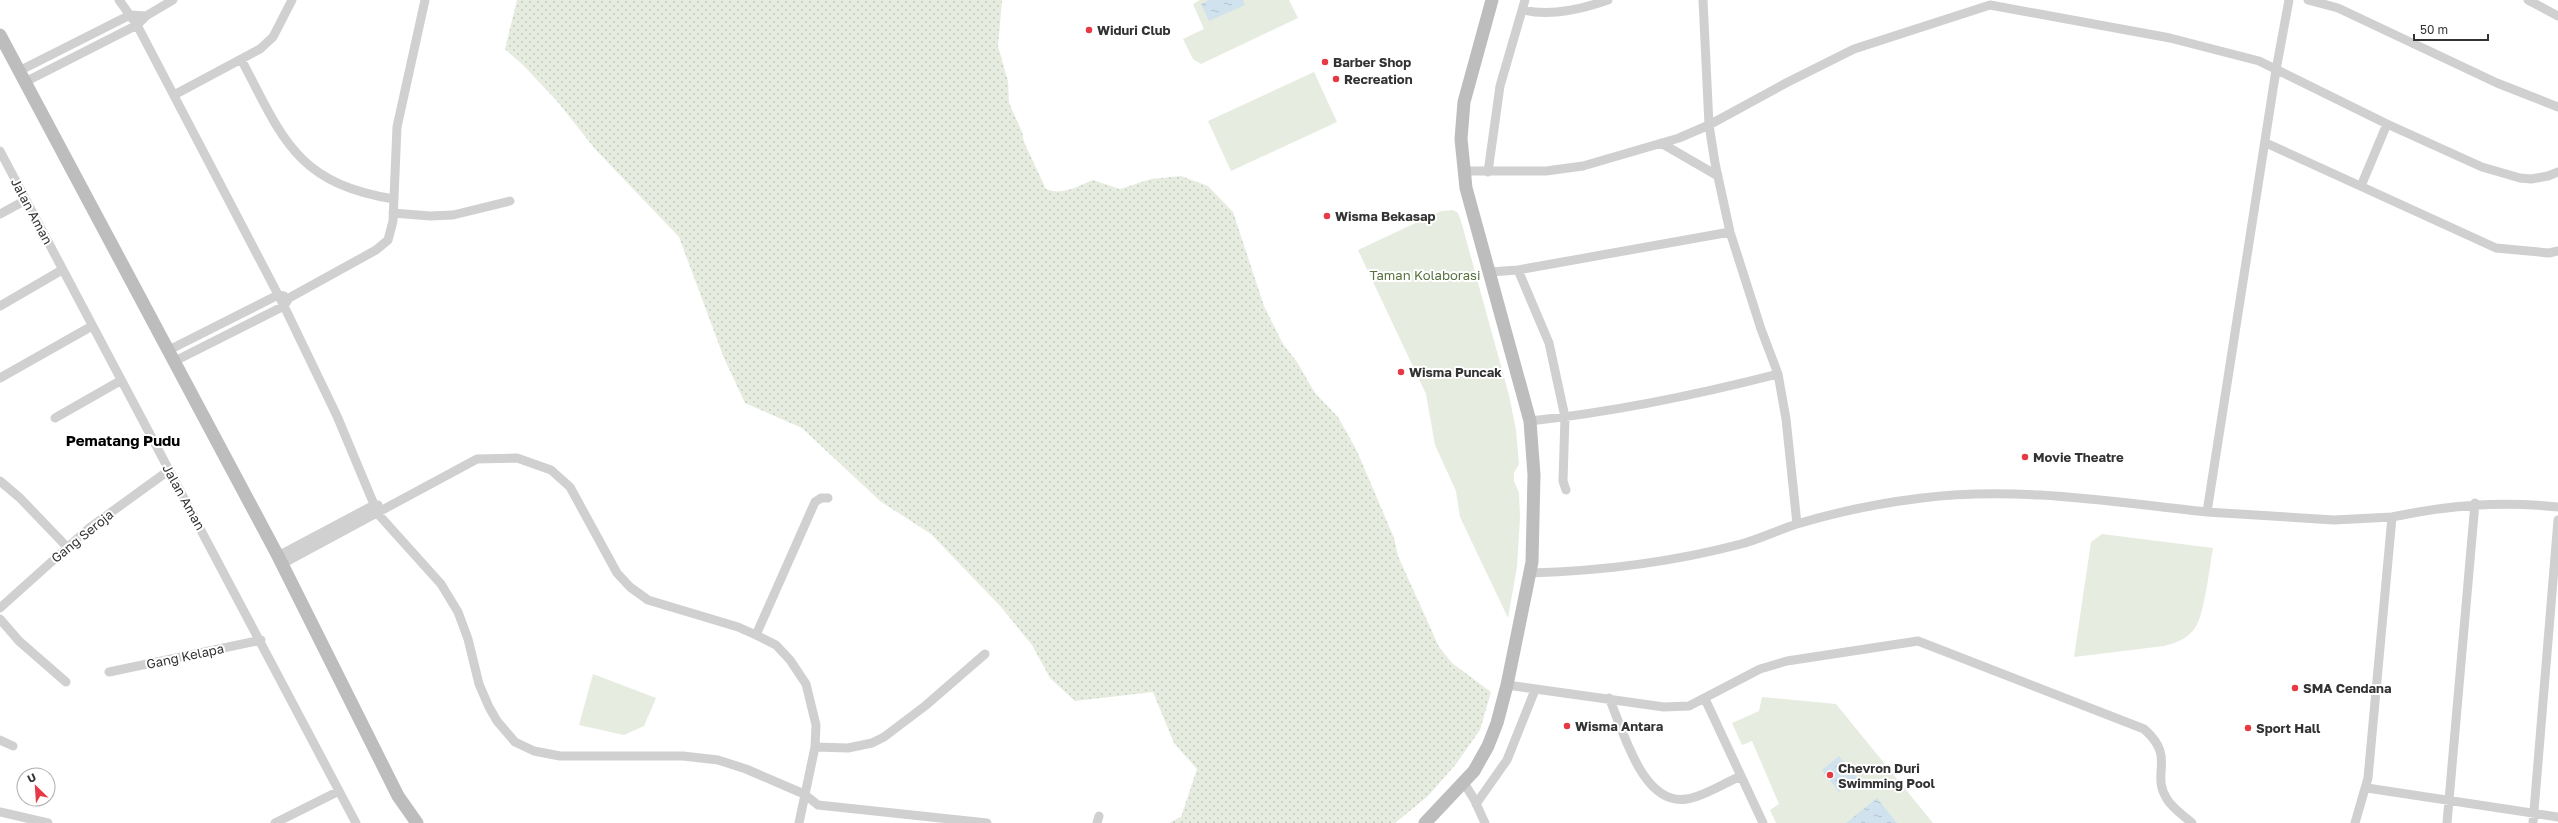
<svg xmlns="http://www.w3.org/2000/svg" width="2558" height="823" font-family="'Golos Text',sans-serif">
<style>
.grass{fill:url(#grass-dots)}
.park{fill:#e6ecdf}
.water{fill:url(#water-ripples)}
.lines{fill:none;stroke-linecap:round;stroke-linejoin:round}
.street{stroke:#d0d0d0;stroke-width:9}
.secondary{stroke:#bdbdbd;stroke-width:13}
.poi-dot{fill:#e63946;stroke:#fff;stroke-width:1.5}
.labels{text-anchor:middle;stroke-width:4;stroke-linejoin:round;paint-order:stroke}
.poi-label{font-size:13px;font-weight:bold;fill:#333;stroke:#fff;text-anchor:start}
.street-label{font-size:13px;fill:#333;stroke:#fff}
.park-label{font-size:13px;fill:#56703f;stroke:#fff}
.quarter-label{font-size:15px;font-weight:bold;fill:#000;stroke:#fff}
</style>
<defs>
<pattern id="grass-dots" width="8" height="8" patternUnits="userSpaceOnUse"><rect width="8" height="8" fill="#e6ecdf"/><path d="M2 2h.1M6 6h.1" fill="none" stroke="#c6cbc0" stroke-width="1.8" stroke-linecap="round"/></pattern>
<pattern id="water-ripples" width="26" height="14" patternUnits="userSpaceOnUse"><rect width="26" height="14" fill="#cfe2ee"/><path d="M2 4q2-2 4 0t4 0M15 11q2-2 4 0t4 0" fill="none" stroke="#b2c2cd"/></pattern>
</defs>
<rect width="100%" height="100%" fill="#fff"/>
<path class="grass" d="M517 0H1002L998 46 1008 81 1009 103 1022 132 1024 142 1046 189C1062 196 1078 186 1093 180L1120 189 1151 179 1181 176 1208 186 1233 212 1264 306 1283 344 1297 362 1315 393 1338 417 1357 451 1394 538 1398 556 1439 647 1452 663 1491 692 1480 730 1456 764 1428 796 1395 823H1169L1181 817 1197 769 1174 743 1153 692 1075 701 1050 678 1032 645 1001 607 931 534 880 501 802 428 745 403 724 358 679 237 595 149 557 101 523 65 505 49Z"/>
<path class="park" d="M1200 0H1289L1298 18 1201 64 1193 59 1183 39 1204 29 1193 4Z
M1314 72 1337 122 1231 171 1208 121Z
M1453 210 1458 213 1461 221 1509 395 1516 430 1519 464 1514 473V481L1519 493 1520 518 1517 567 1508 618 1460 517 1456 491 1435 445 1426 394 1358 250 1441 211Z
M2102 534 2213 548C2210 564 2204 617 2195 628 2187 639 2176 643 2164 646L2074 657 2091 542Z
M593 674 656 698 644 726 624 735 579 725Z
M1762 697 1836 704 1933 823H1776L1770 810 1779 804 1752 741 1742 745 1732 723 1759 711Z"/>
<path class="water" d="M1209 0H1243L1245 5 1209 21 1201 4Z
M1839 756 1857 778 1839 792 1822 770Z
M1877 798 1897 823H1846Z"/>
<g class="lines">
<path class="street" d="M119 0 137 25 284 306 337 416 378 514 441 584 458 612 468 639 479 684 489 707 497 721 515 742 534 751 560 756H683L718 760 746 769 804 794 818 805 987 823
M1703 0 1709 125 1715 163 1730 232 1761 329 1778 374 1786 419 1797 524
M2289 0 2276 70 2207 512 2334 520 2392 517 2368 778 2355 823
M2308 0 2338 8 2497 83 2558 107
M2528 0 2558 16
M1524 10C1551 17 1582 9 1608 0
M146 16 173 0
M241 59C283 139 296 183 394 199
M19 71 130 15 146 16 137 25 25 82
M174 95 260 49 273 37 292 0
M1661 143 1718 176
M2266 143 2496 248 2549 253 2558 251
M0 151 356 823
M1463 171H1546L1583 166 1679 138 1709 125 1788 82 1854 49 1990 5 2170 38 2259 61 2387 124 2482 167 2520 178 2531 179 2548 176 2558 172
M1488 172 1500 86 1525 0
M2361 186 2387 124
M393 213 430 216 453 215 510 201
M0 214 26 200
M1518 270 1549 343 1565 417 1563 481 1566 490
M1490 272 1518 270 1730 232
M0 306 62 270
M169 350 278 295 284 296
M175 361 284 306 289 298 376 250 388 240 393 221 397 127 425 0
M0 378 92 326
M55 418 120 381
M1530 421C1614 412 1696 395 1778 374
M0 481 20 498 67 547
M2392 517C2450 505 2499 501 2558 507
M278 556 374 505H378
M282 564 477 459 517 458 551 470 570 487 617 573 630 587 648 600 738 627 756 635 776 645 790 660 806 684 816 725 815 747 799 823
M1530 573C1600 571 1673 562 1741 544 1760 539 1778 530 1797 524 1837 512 1880 503 1922 498 2017 486 2113 502 2207 512
M0 608 88 529 168 471
M0 619 19 641 66 682
M756 635 815 502 821 498H828
M109 672 261 640
M1507 685 1664 707 1689 706 1760 669 1787 661 1918 641 2144 729C2177 758 2150 773 2167 799 2172 808 2184 816 2192 823
M1609 698C1623 729 1642 807 1687 799 1705 796 1724 783 1741 776
M1705 699 1763 823
M0 740 13 746
M815 747 848 748 872 743 884 737 925 706 985 654
M1464 783 1474 799 1485 823
M2367 788 2558 817
M1476 804 1507 760 1535 690
M0 812 48 823
M275 823 339 791
M1097 823 1099 816
M2447 823 2475 503
M2533 823 2558 520"/>
<path class="secondary" d="M0 35 278 556 398 796 417 823
M1425 823 1474 771 1488 746 1497 723 1507 685 1532 562 1534 475 1530 421 1466 188 1461 139 1464 102 1492 0"/>
</g>
<g class="poi-dot">
<circle cx="1089" cy="30" r="4"/>
<circle cx="1325" cy="62" r="4"/>
<circle cx="1336" cy="79" r="4"/>
<circle cx="1327" cy="216" r="4"/>
<circle cx="1401" cy="372" r="4"/>
<circle cx="2025" cy="457" r="4"/>
<circle cx="2295" cy="688" r="4"/>
<circle cx="1567" cy="726" r="4"/>
<circle cx="2248" cy="728" r="4"/>
<circle cx="1830" cy="775" r="4"/>
</g>
<g class="labels">
<g class="poi-label">
<text x="1097" y="35">Widuri Club</text>
<text x="1333" y="67">Barber Shop</text>
<text x="1344" y="84">Recreation</text>
<text x="1335" y="221">Wisma Bekasap</text>
<text x="1409" y="377">Wisma Puncak</text>
<text x="2033" y="462">Movie Theatre</text>
<text x="2303" y="693">SMA Cendana</text>
<text x="1575" y="731">Wisma Antara</text>
<text x="2256" y="733">Sport Hall</text>
<text x="1838" y="773">Chevron Duri<tspan x="1838" dy="15">Swimming Pool</tspan></text>
</g>
<g class="street-label">
<text transform="translate(32 211) rotate(62)" y="5">Jalan Aman</text>
<text transform="translate(184 497) rotate(61)" y="5">Jalan Aman</text>
<text transform="translate(82 536) rotate(-39)" y="5">Gang Seroja</text>
<text transform="translate(185 656) rotate(-12)" y="5">Gang Kelapa</text>
</g>
<g class="park-label">
<text x="1425" y="280">Taman Kolaborasi</text>
</g>
<g class="quarter-label">
<text x="123" y="446">Pematang Pudu</text>
</g>
</g>
<g transform="translate(36 787) rotate(335)"><circle r="19" fill="#ffffff" stroke="#adadad"/>
<path d="M0-3L7 15L0 10L-7 15Z" fill="#e63946"/>
<text y="-6" font-size="11" font-weight="bold" text-anchor="middle" fill="#333333">U</text>
</g>
<path d="M2414 34v6h74v-6" fill="none" stroke="#333333" stroke-width="2"/>
<text x="2420" y="34" font-size="12" fill="#333333" stroke="#ffffff" stroke-width="3" paint-order="stroke">50 m</text>
</svg>
